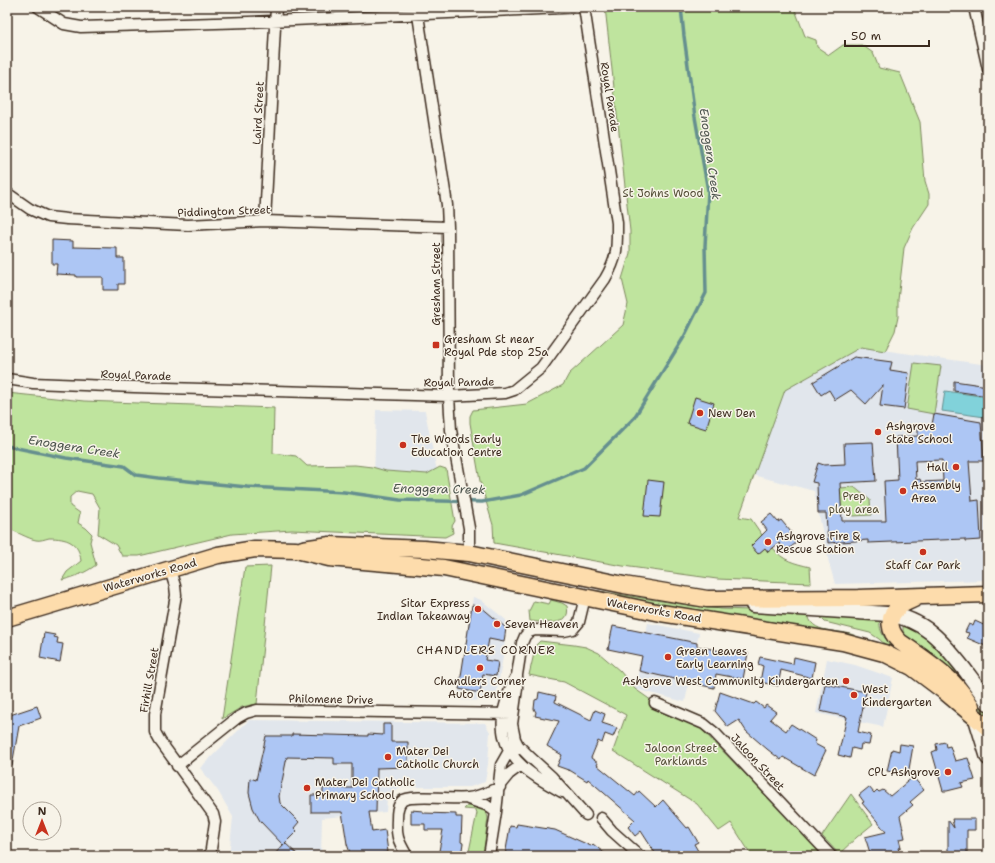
<svg xmlns="http://www.w3.org/2000/svg" width="995" height="863" font-family="'Shantell Sans',sans-serif">
<style>
.built{fill:#e1e6ec}
.green{fill:#bfe49e;stroke:#7d875e}
.water{fill:#81d2da;stroke:#658f8f}
.lines{fill:none;stroke-linecap:round;stroke-linejoin:round}
.stream{stroke:#658f8f;stroke-width:3.5}
.building{fill:#adc6f4;stroke:#3b2a1e;fill-rule:evenodd}
.street-casing{stroke:#3b2a1e;stroke-width:13}
.secondary-casing{stroke:#3b2a1e;stroke-width:17}
.primary-casing{stroke:#3b2a1e;stroke-width:19}
.street{stroke:#f7f3e8;stroke-width:10}
.secondary{stroke:#f7f3e8;stroke-width:14}
.primary{stroke:#fddcac;stroke-width:16}
.poi-dot{fill:#c8321e;stroke:#f7f3e8;stroke-width:1.5}
.labels{text-anchor:middle;stroke-width:3;stroke-linejoin:round;paint-order:stroke}
.street-label{font-size:11px;fill:#3b2a1e;stroke:#f7f3e8}
.park-label{font-size:11px;fill:#554f38;stroke:#f7f3e8}
.poi-label{font-size:11px;fill:#3b2a1e;stroke:#f7f3e8;text-anchor:start}
.water-label{font-size:12px;font-style:italic;fill:#4c544d;stroke:#f7f3e8}
.neighbourhood-label{font-size:12px;letter-spacing:1px;fill:#3b2a1e;stroke:#f7f3e8}
</style>
<rect width="100%" height="100%" fill="#f7f3e8"/>
<filter id="ink" filterUnits="userSpaceOnUse"><feTurbulence type="fractalNoise" baseFrequency=".025" numOctaves="2"/><feDisplacementMap in="SourceGraphic" scale="8" xChannelSelector="R" yChannelSelector="G"/><feConvolveMatrix kernelMatrix="1 2 1 2 8 2 1 2 1" color-interpolation-filters="sRGB"/></filter>
<g filter="url(#ink)">
<path class="built" d="M861 347 988 365V580L835 584 829 563 814 491 753 475 785 390Z
M376 410 425 411 439 481 374 479Z
M473 597 481 600 506 620 504 651 496 696 488 701 457 700Z
M648 623 699 633 685 702 635 689Z
M827 659 855 665 893 678 883 727 816 713Z
M249 720 485 723 490 732 488 764 485 782 470 787H401L393 791 387 798 386 812 322 818 321 856H229L233 817 218 791 200 768Z"/>
<path class="green" d="M605 7H794L805 36 816 40 817 47 829 55 843 45H862L873 53 879 68 900 73 920 122 925 181 929 194V204L913 228 904 248 898 300V317L895 331 885 351 861 347 785 390 739 517 751 519 762 535 760 537 761 538 751 546 758 554 765 548 768 551 773 548C783 561 794 563 810 567L811 583 717 579 623 566 494 543 493 525 480 481 470 423V416L473 410 527 404 563 385 569 374 623 325 628 304 622 279 630 253V231Z
M914 363 941 366 934 414 907 409Z
M7 393 84 401 274 408 273 453 296 456 307 466 355 465 372 467 386 471 427 474 440 467 446 469 455 521 452 526 453 533 445 537 292 530 232 534 139 556H122L116 545 98 534 100 508 92 494 77 491 70 497V506L80 513 78 523 86 528 92 534 90 542 96 565C85 573 75 577 62 580L67 572 81 561C79 542 67 538 49 538 45 539 40 541 36 540 29 539 15 531 7 528Z
M854 487 870 500 871 515 853 516 841 509 840 488Z
M271 566 257 704 242 707 222 719 245 567Z
M599 591 693 606 721 609 808 612C809 636 840 628 856 636L718 616 594 592Z
M551 600 562 603 567 606C572 628 543 622 530 621L529 611 534 601 549 604Z
M820 615 880 618C877 639 895 646 909 657L888 647 879 639 870 633 825 622 821 618Z
M903 623C916 630 929 638 940 649 949 657 986 707 987 716L983 712 975 700 905 636 903 632Z
M540 641 574 645 586 647 599 653 620 671 635 689 655 703 700 728 826 856H752L731 823 719 831 697 804 613 751 626 715 564 682 529 675 536 645Z
M851 794 873 824 857 837 839 854 822 836Z
M472 804C480 807 486 808 488 818L483 856H468L477 813 476 810 464 809 466 807Z"/>
<path class="water" d="M945 391 988 397 985 417 942 411Z"/>
<g class="lines">
<path class="stream" d="M7 446 66 458 124 466 136 475 158 478 247 487 344 492 400 500 482 502 521 495 584 468 634 418 684 337 706 293 705 246 708 191 695 117 684 36 681 7"/>
</g>
<path class="building" d="M52 240 73 241V247L117 248V258H124V284H118V290H103V277H76V275L56 274 57 264H52Z
M854 357 892 362 890 370 909 373 904 409 880 406 883 385 866 404 851 390 835 400 829 390 821 395 813 382Z
M954 381 988 386V396L954 391Z
M695 397 714 403 706 429 687 423Z
M934 414 981 422 984 461H969L972 501 979 500 981 540 965 541V539L868 543V540L828 543 826 513H818L817 483 812 482 818 463 824 465 845 464 844 443 873 442 876 481 840 483 842 521H886L884 481 898 480 896 437 918 436V426L932 425ZM942 460 943 481 921 482 920 479 916 480 915 461Z
M648 480 664 482 660 517 644 516Z
M771 514 778 522 781 520 791 532 789 535 796 543 786 551 779 543 768 552 765 548 758 554 751 546 767 530 761 522Z
M472 605 480 606 506 628 504 642 489 639 485 660 498 662 496 676 483 674 480 693 459 689Z
M975 621 988 627V647L967 638 969 633 965 632 969 624 973 626Z
M613 626 697 643V646L730 653 731 650 748 653 743 679 716 674 714 688 639 671 642 656 608 649Z
M44 633 55 635 54 637 58 638 57 643 63 644 60 662 40 658Z
M760 657 793 664 794 657 815 662 812 678 781 670 778 686 760 682 763 666 758 664Z
M825 684 866 692 858 732 871 735 869 745 861 744 860 750 852 748 850 758 838 755 847 717 820 711Z
M539 692 556 696 555 702 591 720 595 710 605 714 602 723 617 728 613 737 605 734 602 743 598 741 591 758 598 763 597 765 635 796 639 791 656 807 663 800 687 828 689 827 698 842 694 844 701 856H657L641 831 635 836 628 827 635 820 588 779 587 781 571 771 557 766 562 755 547 746 559 721 535 716 536 712 534 709 535 700 538 699Z
M720 692 754 704 756 702 764 708 766 705 776 712 770 719 786 731 791 724 816 740 815 744 826 750 814 775 783 757 781 760 767 749 746 731 739 720 728 727 715 711Z
M37 706 41 718 19 726 12 766H7V716Z
M383 724H391V742H408V767L377 768 376 812H369L372 832 385 830 388 852 380 854 381 856H351L347 844 342 812H311V795H323V788H352V764H334V758L287 757 279 796 280 803 299 822 294 828 297 831 285 843 299 856H273L284 844 283 845 260 821 253 808 249 793 250 778 256 780 266 736H292V734L368 736V734L383 735Z
M945 742 946 747 950 746 955 761 968 758 975 780 961 783 963 787 947 791H943L932 752 937 750 936 744Z
M900 744 913 746 908 775 887 771 892 749 899 751Z
M913 777 924 790 910 802 913 805 900 816 905 838 899 839 901 847 898 848 900 854 889 856H871L865 837 886 832 862 803 864 802 859 795 869 787 874 793 877 790 879 792 883 790 890 796Z
M411 810 423 811V813L456 814V817H462L461 842 463 843 461 856H438L443 830H425V824H411Z
M952 819H975V830H967V856H948V820L954 828Z
M517 824 555 830 591 846 593 844 608 856H505L510 826 516 827Z"/>
<g class="lines">
<defs>
<path id="street" d="M38 7 64 24 81 27 249 22 584 7
M974 7 988 69
M418 15 447 205 448 227 449 396 451 430 469 528V553
M7 193 30 209 48 217 67 219 188 225 265 221 448 227
M265 221 276 7
M7 379 33 383 134 387 449 396 505 393 514 390 541 368 605 279C618 257 617 248 617 223L584 7
M170 570 175 586 176 595 155 714V732L160 741 213 814 215 822 210 856
M585 597 579 622 573 629 564 631 535 630 529 632 525 636 522 643 517 675V688L512 724 515 739 518 745 530 757 552 777 586 815
M517 675C510 686 507 697 504 709 495 755 528 773 562 792
M655 703 704 724 715 733 831 856
M177 766 237 718 246 713 257 710 512 714
M500 785 509 774 521 765
M468 799 486 805 496 812
M601 818 612 831 640 856
M407 856C398 840 396 837 397 819 397 813 397 806 402 801 410 794 455 800 468 798 479 797 490 791 500 787
M489 856 496 812 501 765 509 751H515"/>
<path id="secondary" d="M753 605 887 614C925 619 943 642 965 670 973 681 981 691 988 703
M976 719 988 758"/>
<path id="primary" d="M303 549 330 545 424 549 469 553 624 585 707 599 858 598 988 594
M916 598C910 601 904 603 899 607 886 617 889 632 900 642 926 660 955 678 971 706
M7 618 218 555 255 549 296 550 329 558 444 568 661 613 843 642 884 653 912 667 944 691 988 728"/>
</defs>
<use href="#street" class="street-casing"/>
<use href="#secondary" class="secondary-casing"/>
<use href="#primary" class="primary-casing"/>
<use href="#street" class="street"/>
<use href="#secondary" class="secondary"/>
<use href="#primary" class="primary"/>
</g>
</g>
<g class="poi-dot">
<rect x="432" y="341" width="8" height="8" rx="2"/>
<circle cx="700" cy="413" r="4"/>
<circle cx="878" cy="432" r="4"/>
<circle cx="403" cy="445" r="4"/>
<circle cx="956" cy="467" r="4"/>
<circle cx="903" cy="491" r="4"/>
<circle cx="768" cy="542" r="4"/>
<circle cx="923" cy="552" r="4"/>
<circle cx="478" cy="609" r="4"/>
<circle cx="497" cy="624" r="4"/>
<circle cx="668" cy="657" r="4"/>
<circle cx="480" cy="668" r="4"/>
<circle cx="846" cy="681" r="4"/>
<circle cx="854" cy="695" r="4"/>
<circle cx="388" cy="757" r="4"/>
<circle cx="948" cy="772" r="4"/>
<circle cx="307" cy="788" r="4"/>
</g>
<g class="labels">
<g class="street-label">
<text transform="translate(610 97) rotate(81)" y="4">Royal Parade</text>
<text transform="translate(258 113) rotate(-87)" y="4">Laird Street</text>
<text transform="translate(224 211) rotate(-2)" y="4">Piddington Street</text>
<text transform="translate(436 284) rotate(-90)" y="4">Gresham Street</text>
<text transform="translate(136 375) rotate(2)" y="4">Royal Parade</text>
<text transform="translate(459 382) rotate(-1)" y="4">Royal Parade</text>
<text transform="translate(150 575) rotate(-16)" y="4">Waterworks Road</text>
<text transform="translate(654 610) rotate(10)" y="4">Waterworks Road</text>
<text transform="translate(149 680) rotate(-80)" y="4">Firhill Street</text>
<text transform="translate(331 699) rotate(1)" y="4">Philomene Drive</text>
<text transform="translate(758 762) rotate(47)" y="4">Jaloon Street</text>
</g>
<g class="park-label">
<text x="663" y="197">St Johns Wood</text>
<text x="854" y="500">Prep<tspan x="854" dy="13">play area</tspan></text>
<text x="681" y="752">Jaloon Street<tspan x="681" dy="13">Parklands</tspan></text>
</g>
<g class="poi-label">
<text x="444" y="343">Gresham St near<tspan x="444" dy="13">Royal Pde stop 25a</tspan></text>
<text x="708" y="417">New Den</text>
<text x="886" y="430">Ashgrove<tspan x="886" dy="13">State School</tspan></text>
<text x="411" y="443">The Woods Early<tspan x="411" dy="13">Education Centre</tspan></text>
<text x="948" y="471" text-anchor="end">Hall</text>
<text x="911" y="489">Assembly<tspan x="911" dy="13">Area</tspan></text>
<text x="776" y="540">Ashgrove Fire &amp;<tspan x="776" dy="13">Rescue Station</tspan></text>
<text x="923" y="569" text-anchor="middle">Staff Car Park</text>
<text x="470" y="607" text-anchor="end">Sitar Express<tspan x="470" dy="13">Indian Takeaway</tspan></text>
<text x="505" y="628">Seven Heaven</text>
<text x="676" y="655">Green Leaves<tspan x="676" dy="13">Early Learning</tspan></text>
<text x="480" y="685" text-anchor="middle">Chandlers Corner<tspan x="480" dy="13">Auto Centre</tspan></text>
<text x="838" y="685" text-anchor="end">Ashgrove West Community Kindergarten</text>
<text x="862" y="693">West<tspan x="862" dy="13">Kindergarten</tspan></text>
<text x="396" y="755">Mater Dei<tspan x="396" dy="13">Catholic Church</tspan></text>
<text x="940" y="776" text-anchor="end">CPL Ashgrove</text>
<text x="315" y="786">Mater Dei Catholic<tspan x="315" dy="13">Primary School</tspan></text>
</g>
<g class="water-label">
<text transform="translate(710 154) rotate(82)" y="4">Enoggera Creek</text>
<text transform="translate(74 447) rotate(9)" y="4">Enoggera Creek</text>
<text transform="translate(439 489) rotate(1)" y="4">Enoggera Creek</text>
</g>
<g class="neighbourhood-label">
<text x="486" y="654">CHANDLERS CORNER</text>
</g>
</g>
<rect width="995" height="863" fill="none" stroke="#f7f3e8" stroke-width="24"/>
<rect x="12" y="12" width="971" height="839" fill="none" stroke="#3b2a1e" stroke-width="1.5" filter="url(#ink)"/>
<g transform="translate(42 821)"><circle r="19" fill="#f7f3e8" stroke="#aca397"/>
<path d="M0-3L7 15L0 10L-7 15Z" fill="#c8321e"/>
<text y="-6" font-size="11" font-weight="bold" text-anchor="middle" fill="#3b2a1e">N</text>
</g>
<path d="M845 40v6h84v-6" fill="none" stroke="#3b2a1e" stroke-width="2"/>
<text x="851" y="40" font-size="12" fill="#3b2a1e" stroke="#f7f3e8" stroke-width="3" paint-order="stroke">50 m</text>
</svg>
